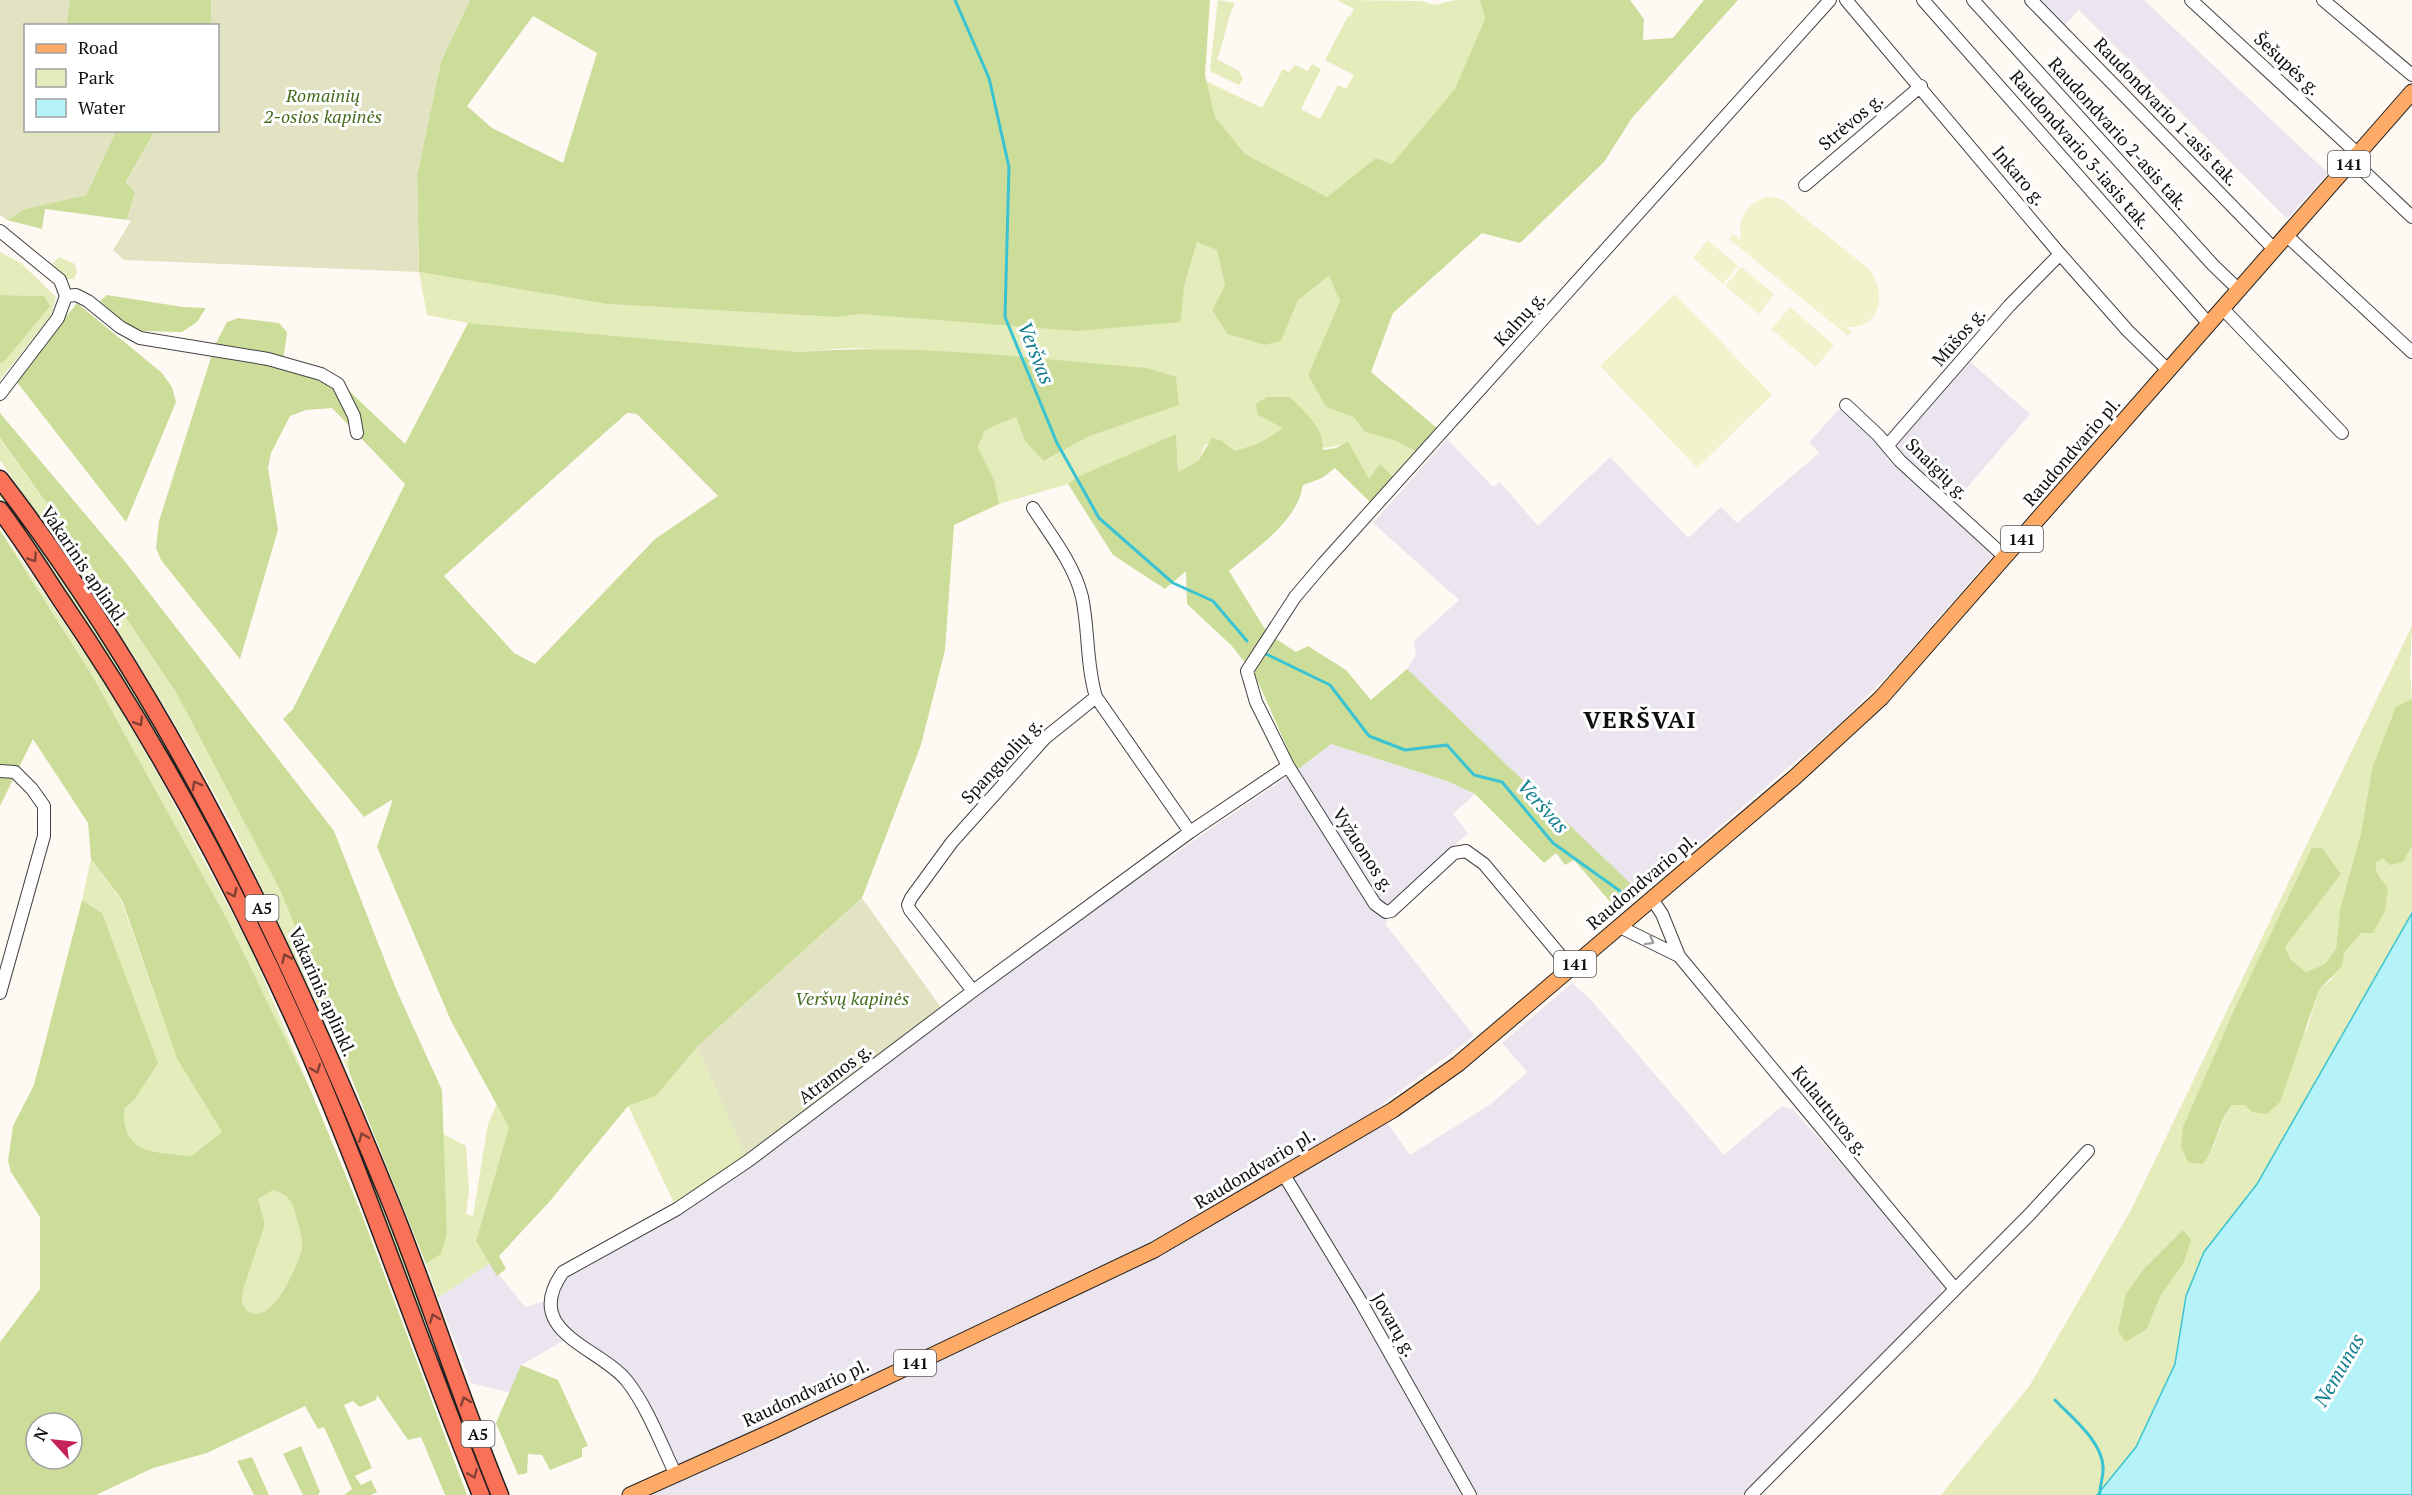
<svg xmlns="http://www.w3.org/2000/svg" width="2412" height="1495" font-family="'PT Serif',serif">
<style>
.industrial{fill:#ebe5ef}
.green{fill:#e3ecba;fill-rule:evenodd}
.forest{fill:#cd9;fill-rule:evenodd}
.cemetery{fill:#e2e3c2}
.pitch{fill:#f1f3cd}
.water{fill:#b6f3f8;stroke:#3ac3d2;stroke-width:1.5}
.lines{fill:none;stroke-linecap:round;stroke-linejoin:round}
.stream{stroke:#3ac3d2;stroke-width:3}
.minor-casing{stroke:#434343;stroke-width:14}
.major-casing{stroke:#212121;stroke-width:17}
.highway-casing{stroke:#212121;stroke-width:19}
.minor{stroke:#fff;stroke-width:12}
.major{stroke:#fdab66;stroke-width:15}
.highway{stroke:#f97157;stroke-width:16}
.oneway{stroke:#844034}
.oneway2{stroke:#9f9f9f}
.labels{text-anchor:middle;stroke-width:6;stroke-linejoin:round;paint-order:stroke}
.shield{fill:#fff;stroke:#585858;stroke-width:1.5}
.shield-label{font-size:16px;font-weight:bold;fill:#101010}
.street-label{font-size:18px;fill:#101010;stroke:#fff}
.park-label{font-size:18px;font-style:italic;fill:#446b1d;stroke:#fff}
.water-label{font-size:20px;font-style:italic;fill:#138091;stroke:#fff}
.district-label{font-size:24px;font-weight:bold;letter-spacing:1.5px;fill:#101010;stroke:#fff}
</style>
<rect width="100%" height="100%" fill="#fff9f3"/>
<path class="industrial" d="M2034 0H2144L2328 173 2287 219 2079 10 2062 28Z
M1959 352 2030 414 1949 509 1995 553 1890 673 1839 724 1641 894 1407 669 1416 655 1414 641 1459 600 1373 523 1447 439 1493 487 1500 482 1538 526 1610 457 1688 538 1721 507 1737 523 1819 453 1809 442 1846 402 1887 434Z
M1331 744 1447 781 1475 794 1453 814 1468 833 1390 904 1386 925 1474 1036 1377 1108 1410 1155 1491 1104 1527 1072 1502 1043 1572 983 1591 1000 1724 1155 1782 1106 1794 1110 1940 1277 1942 1289 1938 1300 1748 1495H630L675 1476 628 1382 568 1338 521 1365 511 1393 471 1383 438 1298 490 1263 525 1307 549 1300 555 1282 677 1209 973 991 1297 770Z"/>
<path class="green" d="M1218 0 1235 3C1226 22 1225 39 1217 59L1239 71 1243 79 1239 85 1212 72 1210 68Z
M1337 0 1421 1 1435 5 1455 0H1480L1485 19 1456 89 1392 164 1376 158 1327 197 1245 154 1215 117 1206 81 1262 108 1283 69 1289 72 1295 65 1308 71 1312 64 1321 69 1301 109 1320 119 1338 85 1346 89 1354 75 1325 60 1348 16 1350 17 1354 9Z
M1197 242 1217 249 1225 287 1212 310 1227 334 1265 345 1281 341 1298 300 1329 276 1340 301 1308 375 1326 407 1354 417 1365 432 1396 441 1417 452 1393 477 1380 465 1369 480 1348 441C1320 456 1308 442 1283 428L1259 443 1235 451 1222 441 1205 445 1198 461 1178 472 1176 434 1079 476 1068 484 999 504 994 479 978 447 985 430 1016 417 1025 441 1045 461 1090 436 1178 405 961 353 850 348 800 352 468 323 427 315 419 272 607 304 835 317 861 314 1181 322 1184 287Z
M0 252 22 264 56 297 51 316 0 380V362L2 364 44 296 0 295Z
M59 257 75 264 77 272 74 279H68L52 264Z
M0 439 94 570 177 694 281 892 348 1057 349 1072 236 833 190 749 134 656 0 460Z
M0 492C60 578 120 664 172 755 275 934 353 1127 426 1320L421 1321 346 1124 78 612 0 498Z
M0 529 106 685 160 778 251 949 311 1091 228 921 92 675Z
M2412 626 2410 669 2412 700 2372 769 2361 833 2340 909 2336 949 2325 964 2306 972 2291 960 2285 947 2341 874 2322 848 2203 1164C2218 1146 2218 1123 2232 1105H2245L2307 1029 2319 990 2331 980 2344 953 2361 933 2383 880 2376 871V862L2383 858 2403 862 2412 846V913L2257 1184 2204 1252 2186 1296 2175 1364 2136 1447 2097 1495H1941L2030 1385 2131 1210ZM2158 1258 2184 1262 2160 1297 2147 1329 2143 1270Z
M91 859 121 900 177 1059 222 1132 191 1156C154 1151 123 1156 124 1109L135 1099 102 913 82 900Z
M697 1047 748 1161 677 1209 628 1106 656 1096Z
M497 1104 509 1127 476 1241 490 1263 438 1298 426 1264 441 1254 447 1234 443 1134 466 1146 469 1191 466 1214 473 1216 488 1124Z
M274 1189C290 1194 294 1204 297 1220 299 1228 303 1240 302 1247 299 1264 271 1328 248 1311 241 1306 242 1297 243 1290L265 1224 258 1199Z"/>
<path class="forest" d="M70 0H211V25L66 26Z
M470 0H1210L1205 75 1215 117 1245 154 1327 197 1376 158 1392 164 1455 89 1485 19 1480 0H1630L1644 19 1643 40 1673 38 1704 0H1738L1632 118 1604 162 1520 243 1482 233 1393 313 1371 372 1438 429 1417 452 1396 441 1365 432 1354 417 1326 407 1308 375 1340 301 1329 276 1298 300 1281 341 1265 345 1227 334 1212 310 1225 286 1217 250 1197 242 1184 287 1181 322 1077 331 861 314 835 317 607 304 419 272 417 175 441 61ZM533 16 597 53 563 163 492 128 467 106Z
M116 131H155L126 182 135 192 127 220 45 209 42 229 7 220 24 209 86 195Z
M0 295 44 296 50 306 2 364 0 362Z
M107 295 183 307 206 308 197 322 182 332 140 331 122 321 100 301Z
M77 303 162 373 172 387 176 402 126 522 16 381Z
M238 318 279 323 287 332 282 369 316 376 345 387 405 444 468 323 800 352C916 343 1032 359 1147 368L1176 377 1179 405 1090 436 1044 461 1025 441 1016 417 985 430 978 447 994 479 999 504 954 525 945 650 921 745 862 898 697 1047 656 1096 628 1106 550 1201 499 1256 506 1269 497 1276 476 1241 509 1127 451 1021 377 847 393 799 364 817 283 719 293 709 405 484 332 408 306 410 290 416 271 453 268 468 278 530 240 659 161 560 156 548 159 521 215 345 227 322ZM627 413 637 414 718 496 655 539 535 664 514 653 444 576Z
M1267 397H1289C1305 411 1324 428 1323 450L1336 448 1348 441 1369 479 1380 464 1393 477 1370 502 1335 468 1322 478 1303 485C1297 522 1256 548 1229 571L1268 634 1296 652 1308 646 1346 670 1371 700 1407 669 1634 887 1612 904 1574 860 1565 865 1556 853 1544 863 1475 794 1447 781 1331 744 1297 770 1255 675 1231 645 1187 604 1186 571 1165 589 1113 555 1068 484 1079 476 1176 434 1178 472 1198 461 1212 438 1222 441 1235 451 1259 443 1283 428 1258 415 1256 404Z
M0 413 123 559 334 831 396 989 442 1090 447 1234 441 1254 426 1264 349 1072 348 1057 281 892 177 694 94 570 0 438Z
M0 530 92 675 228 921 311 1091 362 1215 467 1495H445L421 1437 408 1440 377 1395 376 1400 360 1407 353 1401 344 1405 372 1468 355 1476 361 1485 371 1480 377 1492 371 1495H344L352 1489 324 1427 318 1429 305 1406 207 1453 153 1468 96 1495H0V1342L40 1289V1217L11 1172 8 1161 13 1126 34 1085 82 900 102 913 158 1063 135 1099 124 1109C123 1156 154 1151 191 1156L222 1132 177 1059 122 900 91 859 88 823 33 739 0 806ZM273 1190C290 1194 294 1205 297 1220 299 1228 303 1240 302 1247 299 1264 271 1328 248 1311 241 1306 242 1297 243 1290L265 1224 258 1199ZM36 1423H72V1459H36Z
M2412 699V846L2403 862 2390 865 2383 858 2376 862V871L2388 888 2385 911 2373 933H2361L2344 953 2342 966 2319 990 2280 1102 2267 1114 2252 1112 2245 1105H2232C2217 1123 2217 1146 2203 1164L2188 1162 2181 1146 2183 1127 2237 1004 2312 848H2322L2341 874 2285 947 2291 960 2306 972 2325 964 2336 949 2340 909 2361 833 2372 769 2396 707Z
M2183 1230 2191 1240 2184 1262 2160 1297 2147 1329 2125 1342 2118 1330 2126 1294 2143 1270Z
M521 1365 558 1380 588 1446 582 1448V1457L550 1470 542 1455 528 1454 527 1473 518 1475 496 1423Z
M301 1446 320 1492 318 1495H303L283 1454Z
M252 1457 269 1495H254L237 1461Z"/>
<path class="cemetery" d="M0 0H70L66 25 26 26V130L116 131 86 195 24 209 7 220 0 215Z
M211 0H470L441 61 417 175 419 272 124 260 113 250 131 221 127 220 135 192 126 183 155 131 218 130V26L211 25Z
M862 898 945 1013 748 1161 697 1047Z"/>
<path class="pitch" d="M1768 196 1781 199 1868 268C1888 292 1882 329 1846 327L1852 332 1848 336 1729 239 1733 234 1741 240C1737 218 1747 203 1768 196Z
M1708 240 1738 266 1723 284 1693 258Z
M1741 267 1774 294 1759 314 1725 286Z
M1675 294 1772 395 1697 468 1600 366Z
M1790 307 1834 345 1816 367 1771 329Z"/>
<path class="water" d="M2412 913V1495H2097L2136 1447 2175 1364 2186 1296 2204 1252 2257 1184Z"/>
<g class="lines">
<path class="stream" d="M955 0 989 78 1009 167 1005 317 1057 443 1099 518 1173 583 1213 601 1247 641
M1264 653 1330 685 1369 736 1405 750 1447 745 1474 775 1502 782 1553 843 1620 891
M2055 1400C2072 1418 2102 1441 2103 1467 2104 1477 2099 1486 2100 1495"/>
<defs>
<path id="minor" d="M1846 0 2060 254 2128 331 2169 371
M1923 0 2209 324
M1973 0 2213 265 2239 290
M2031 0 2274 249
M2191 0 2358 154
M2323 0 2412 75
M2352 160 2412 217
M1805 185 1921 86
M0 231 60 280 66 296 58 318 0 394
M2286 235 2412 352
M66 296 76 295 88 301 120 327 140 338 268 359 321 374 338 384 354 416 357 433
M2223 309 2342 433
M1846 405 1878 435 1900 461 2005 557
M1887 446 2009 306 2060 254
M1096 697 1190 832
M0 771 15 772 32 789 44 806V836L0 993
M1652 899 1662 914 1679 956 1955 1289
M1620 927 1679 956
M1571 968 1484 864 1466 851 1454 853 1391 911 1386 912 1375 904 1288 766 1256 702 1247 671 1295 597 1323 564 1830 0
M973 991 910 910 908 905 911 898 952 842 1045 738 1096 697C1086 664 1089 630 1082 597 1074 564 1051 536 1033 508
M1284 1175 1361 1302 1470 1495
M676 1475C661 1444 648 1408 627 1381 600 1347 520 1332 563 1272L677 1209 748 1161 973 991 1190 832 1288 766
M1751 1495 2029 1215 2088 1151"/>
<path id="major" d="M630 1495 775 1430 1154 1250 1393 1110 1458 1064 1795 777 1881 698 2412 92"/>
<path id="highway" d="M0 479C169 699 289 951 392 1206 430 1301 461 1400 500 1495
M0 510C21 538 40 568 59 597 158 742 241 897 311 1057 373 1201 422 1350 481 1495"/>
</defs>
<use href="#minor" class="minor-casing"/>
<use href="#major" class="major-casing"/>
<use href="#highway" class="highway-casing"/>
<use href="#minor" class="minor"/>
<use href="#major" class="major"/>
<use href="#highway" class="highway"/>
</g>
<defs><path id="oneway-chevron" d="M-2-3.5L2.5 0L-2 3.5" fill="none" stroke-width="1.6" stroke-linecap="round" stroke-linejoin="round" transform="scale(1.5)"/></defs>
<g class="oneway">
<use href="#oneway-chevron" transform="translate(33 558) rotate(56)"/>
<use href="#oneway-chevron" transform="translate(139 722) rotate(58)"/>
<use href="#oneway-chevron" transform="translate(196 785) rotate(-119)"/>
<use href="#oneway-chevron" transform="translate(233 893) rotate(63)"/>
<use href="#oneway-chevron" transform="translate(286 958) rotate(-114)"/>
<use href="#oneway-chevron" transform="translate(316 1069) rotate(68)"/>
<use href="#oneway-chevron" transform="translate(363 1137) rotate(-112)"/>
<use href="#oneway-chevron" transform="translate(434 1318) rotate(-111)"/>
<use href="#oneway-chevron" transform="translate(465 1401) rotate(-110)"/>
<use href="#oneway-chevron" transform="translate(473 1474) rotate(68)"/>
</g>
<use class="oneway2" href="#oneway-chevron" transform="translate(1650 941) rotate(29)"/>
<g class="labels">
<g class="shield">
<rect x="2328" y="151" width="42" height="26" rx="4.5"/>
<rect x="2001" y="526" width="42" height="26" rx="4.5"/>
<rect x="245.5" y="895" width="33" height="26" rx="4.5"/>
<rect x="1554" y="951" width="42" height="26" rx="4.5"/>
<rect x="894" y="1350" width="42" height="26" rx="4.5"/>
<rect x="461.5" y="1421" width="33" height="26" rx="4.5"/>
</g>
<g class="shield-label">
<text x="2349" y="170">141</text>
<text x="2022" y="545">141</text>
<text x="262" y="914">A5</text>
<text x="1575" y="970">141</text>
<text x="915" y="1369">141</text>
<text x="478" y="1440">A5</text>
</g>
<g class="street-label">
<text transform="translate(2287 64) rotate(43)" y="6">Šešupės g.</text>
<text transform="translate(2166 112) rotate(46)" y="6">Raudondvario 1-asis tak.</text>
<text transform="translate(1851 122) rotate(-40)" y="6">Strėvos g.</text>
<text transform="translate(2118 134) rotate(48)" y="6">Raudondvario 2-asis tak.</text>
<text transform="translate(2080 150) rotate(49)" y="6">Raudondvario 3-iasis tak.</text>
<text transform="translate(2019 176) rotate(50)" y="6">Inkaro g.</text>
<text transform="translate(1520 319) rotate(-48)" y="6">Kalnų g.</text>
<text transform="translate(1959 337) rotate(-49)" y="6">Mūšos g.</text>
<text transform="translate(2072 452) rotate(-49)" y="6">Raudondvario pl.</text>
<text transform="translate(1937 469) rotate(44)" y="6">Snaigių g.</text>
<text transform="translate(84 566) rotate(56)" y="6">Vakarinis aplinkl.</text>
<text transform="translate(1002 761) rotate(-47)" y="6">Spanguolių g.</text>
<text transform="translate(1363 850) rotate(57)" y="6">Vyžuonos g.</text>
<text transform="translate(1642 882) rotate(-40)" y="6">Raudondvario pl.</text>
<text transform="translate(322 992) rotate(66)" y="6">Vakarinis aplinkl.</text>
<text transform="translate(835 1074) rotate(-37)" y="6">Atramos g.</text>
<text transform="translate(1830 1111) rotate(51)" y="6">Kulautuvos g.</text>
<text transform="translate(1255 1169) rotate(-31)" y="6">Raudondvario pl.</text>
<text transform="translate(1394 1325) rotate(60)" y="6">Jovarų g.</text>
<text transform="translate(806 1393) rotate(-25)" y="6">Raudondvario pl.</text>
</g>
<g class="park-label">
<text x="323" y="102">Romainių<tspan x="323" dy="21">2-osios kapinės</tspan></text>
<text x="852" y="1005">Veršvų kapinės</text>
</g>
<g class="water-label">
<text transform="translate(1036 353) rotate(68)" y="7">Veršvas</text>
<text transform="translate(1543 806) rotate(48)" y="7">Veršvas</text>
<text transform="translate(2339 1370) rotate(-60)" y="7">Nemunas</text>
</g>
<g class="district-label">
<text x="1640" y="728">VERŠVAI</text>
</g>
</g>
<rect x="24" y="24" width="195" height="108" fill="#ffffff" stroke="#9f9f9f" stroke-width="1.5"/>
<rect x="36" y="44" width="30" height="9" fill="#fdab66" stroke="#9f9f9f" stroke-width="1.5"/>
<text x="78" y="54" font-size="18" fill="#101010">Road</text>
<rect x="36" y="69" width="30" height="18" fill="#e3ecba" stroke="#9f9f9f" stroke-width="1.5"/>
<text x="78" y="84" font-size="18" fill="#101010">Park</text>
<rect x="36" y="99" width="30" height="18" fill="#b6f3f8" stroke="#9f9f9f" stroke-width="1.5"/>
<text x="78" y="114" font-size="18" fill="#101010">Water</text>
<g transform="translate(54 1441) rotate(297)"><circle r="28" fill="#ffffff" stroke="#9f9f9f" stroke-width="1.5"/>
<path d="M0-4.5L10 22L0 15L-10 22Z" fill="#c6225a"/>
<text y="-9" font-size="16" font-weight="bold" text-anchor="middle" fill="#101010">N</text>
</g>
</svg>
